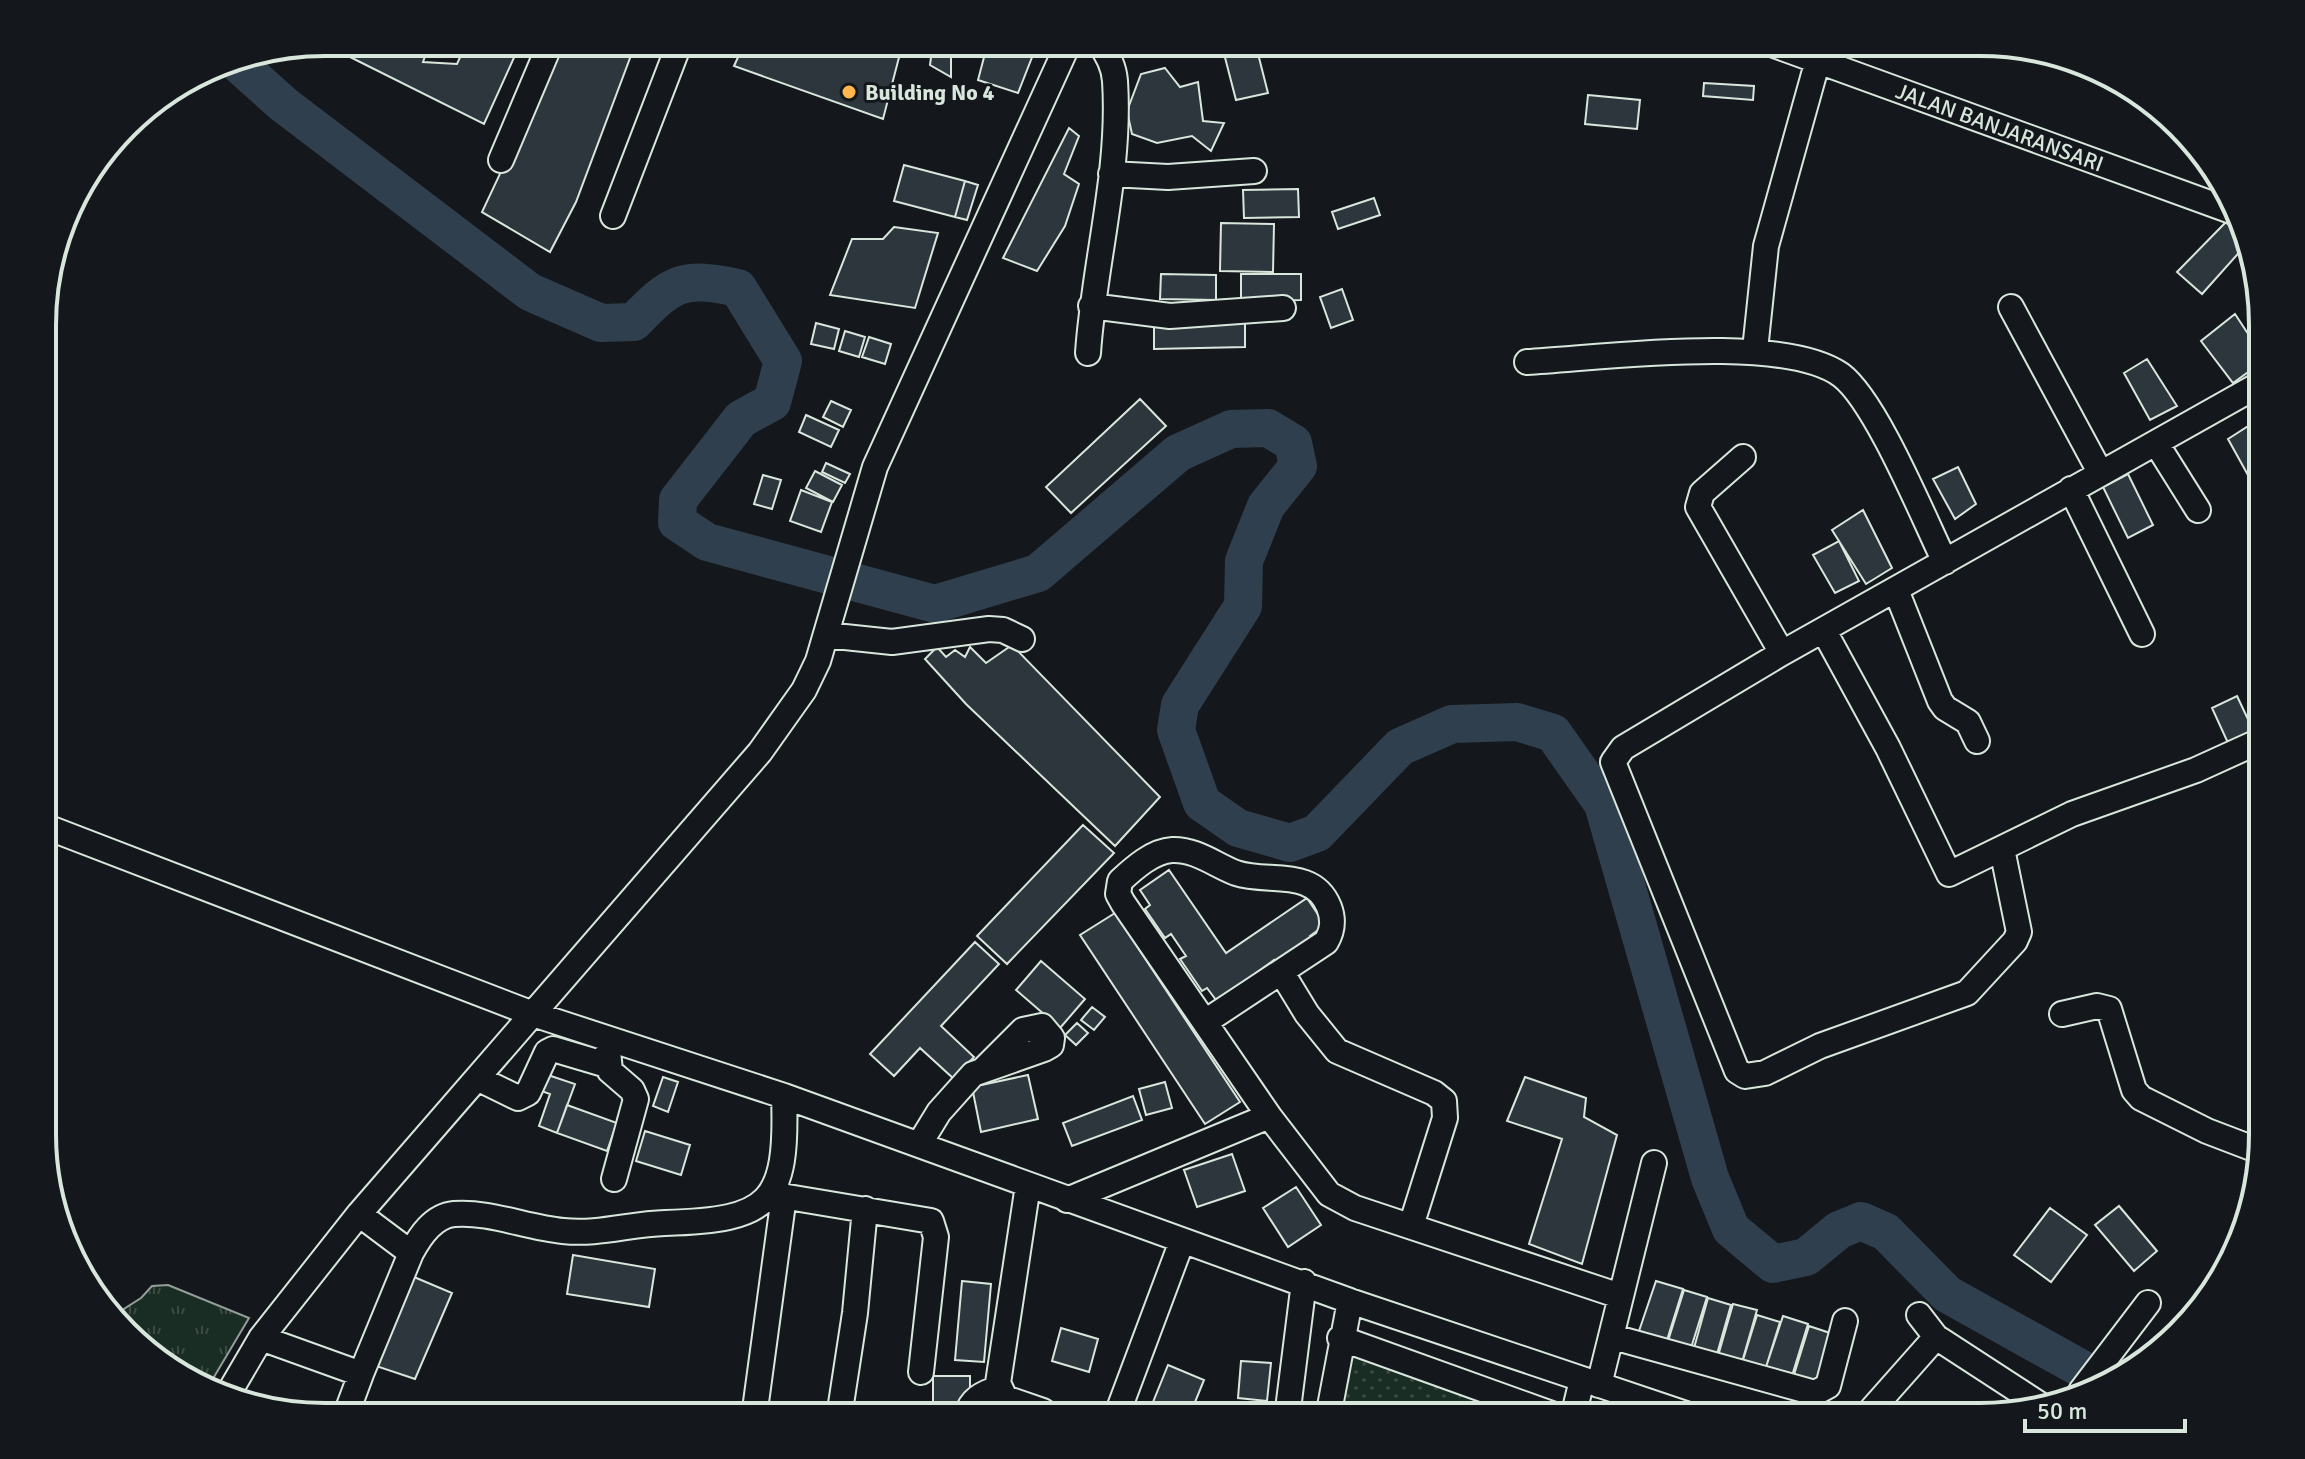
<svg xmlns="http://www.w3.org/2000/svg" width="2305" height="1459" font-family="Signika,sans-serif">
<style>
.grass{fill:url(#grass-dots);stroke:#939e99;stroke-width:2}
.park{fill:url(#park-tufts);stroke:#939e99;stroke-width:2}
.lines{fill:none;stroke-linecap:round;stroke-linejoin:round}
.river{stroke:#2f3f4d;stroke-width:38}
.building{fill:#2c363c;stroke:#d8e6dc;stroke-width:2}
.minor-casing{stroke:#d8e6dc;stroke-width:28}
.minor{stroke:#14181c;stroke-width:24}
.poi-dot{fill:#ffb74d;stroke:#14181c;stroke-width:3}
.labels{text-anchor:middle;stroke-width:6;stroke-linejoin:round;paint-order:stroke}
.poi-label{font-size:22px;font-weight:bold;fill:#d8e6dc;stroke:#14181c;text-anchor:start}
.street-label{font-size:22px;fill:#d8e6dc;stroke:#14181c}
.rim{fill:none;stroke:#d8e6dc;stroke-width:4}
</style>
<defs>
<pattern id="grass-dots" width="8" height="8" patternUnits="userSpaceOnUse" patternTransform="scale(2)"><rect width="8" height="8" fill="#1a2d24"/><path d="M2 2h.1M6 6h.1" fill="none" stroke="#3b4b43" stroke-width="1.8" stroke-linecap="round"/></pattern>
<pattern id="park-tufts" width="24" height="20" patternUnits="userSpaceOnUse" patternTransform="scale(2)"><rect width="24" height="20" fill="#1a2d24"/><path d="M3 7l-1-3M5 7V3M7 7l1-3M15 17l-1-3M17 17v-4M19 17l1-3" fill="none" stroke="#3b4b43"/></pattern>
</defs>
<rect width="100%" height="100%" fill="#14181c"/>
<path class="grass" d="M1342 1345 1543 1417H1336Z"/>
<path class="park" d="M168 1285 249 1318 208 1387 168 1369 116 1314 141 1298 152 1286Z"/>
<g class="lines">
<path class="river" d="M234 60 283 104 530 292 601 323 634 322C672 282 683 276 738 288L783 361 772 402 741 419 678 500 677 522 707 542 935 604 1038 573 1178 453 1231 429 1268 428 1293 443 1298 466 1266 506 1244 561 1243 606 1180 705 1176 730 1202 803 1238 828 1290 843 1317 833 1400 747 1452 724 1517 722 1553 733 1603 804 1710 1178 1731 1229 1773 1264 1806 1257 1839 1230 1861 1221 1886 1232 1947 1294 2107 1383"/>
</g>
<path class="building" d="M430 42 423 62 457 64 467 42H521L484 124 322 43Z
M562 42H636L576 202 550 252 482 212Z
M745 42H903L883 119 734 66Z
M933 42 951 44V77L930 65Z
M988 42H1038L1018 93 978 80Z
M1221 42H1255L1268 93 1236 100Z
M1524 42H1559L1557 52Z
M1165 68 1180 87 1198 82 1203 121 1224 123 1211 151 1192 136 1157 143 1132 134 1127 111 1141 74Z
M1704 83 1754 86 1753 100 1703 96Z
M1588 95 1640 100 1637 129 1585 124Z
M1069 128 1079 136 1064 174 1079 184 1065 226 1037 271 1003 258Z
M904 165 965 181 955 217 894 201Z
M965 181 978 185 967 220 955 217Z
M1298 189 1299 217 1244 218 1243 190Z
M1374 198 1380 215 1338 229 1332 212Z
M2226 222 2241 236 2244 247 2202 294 2177 272Z
M1221 223 1274 224 1273 272 1220 271Z
M894 227 938 233 915 308 830 295 852 239H883Z
M1161 274 1216 275V300L1160 299Z
M1241 274H1301V300L1241 301Z
M1342 289 1353 320 1331 328 1320 297Z
M2235 314 2262 355V362L2233 383 2201 341Z
M1245 317V347L1154 349V319Z
M816 323 839 329 834 349 811 344Z
M845 331 865 337 859 357 839 351Z
M869 337 891 344 885 364 862 357Z
M2147 359 2177 406 2150 420 2124 373Z
M1140 399 1166 426 1071 513 1046 487Z
M831 401 851 410 843 427 823 417Z
M806 415 839 430 831 447 799 432Z
M2253 423 2262 441V482L2254 486 2228 439Z
M826 463 850 474 845 483 822 472Z
M1958 467 1976 504 1955 519 1933 479Z
M815 471 842 485 833 502 806 488Z
M2128 474 2153 525 2128 538 2103 487Z
M763 475 781 480 772 509 754 504Z
M801 490 832 502 821 532 790 521Z
M1863 510 1892 568 1866 584 1832 530Z
M2262 530V557L2249 537Z
M1839 541 1859 581 1835 593 1813 555Z
M1012 645 1160 797 1115 846 966 704 925 659 937 647 946 657 955 650 965 657 970 647 986 663Z
M2237 696 2254 732 2228 743 2212 708Z
M1083 825 1114 853 1007 964 977 936Z
M1169 870 1226 953 1307 898 1325 925 1310 936 1312 940 1277 964 1274 960 1256 973 1260 978 1240 992 1236 987 1216 1000 1207 988 1202 991 1180 959 1186 956 1171 934 1165 938 1145 909 1150 905 1140 890Z
M1115 913 1240 1102 1205 1124 1080 935Z
M975 942 999 964 941 1026 974 1057 954 1079 920 1048 894 1076 870 1054Z
M1041 961 1085 999 1060 1028 1016 990Z
M1092 1007 1105 1017 1094 1030 1081 1020Z
M1077 1023 1088 1033 1076 1045 1065 1035Z
M542 1073 575 1084 557 1133 539 1126 550 1094 536 1089Z
M1028 1075 1038 1119 981 1132 972 1087Z
M663 1077 678 1082 668 1112 653 1106Z
M1525 1077 1586 1098 1584 1117 1617 1135 1582 1264 1529 1244 1562 1139 1507 1121Z
M1165 1082 1172 1108 1146 1115 1139 1089Z
M1133 1096 1142 1120 1072 1146 1063 1123Z
M567 1105 617 1123 607 1151 557 1133Z
M645 1131 690 1145 681 1175 636 1161Z
M1232 1154 1245 1191 1197 1207 1184 1170Z
M1296 1187 1321 1225 1288 1247 1263 1208Z
M2119 1206 2157 1251 2134 1271 2095 1225Z
M2050 1208 2087 1235 2051 1282 2014 1255Z
M573 1255 655 1269 649 1307 567 1294Z
M414 1277 452 1293 415 1379 376 1366Z
M962 1281 991 1284 984 1362 955 1360Z
M1656 1281 1683 1289 1667 1340 1639 1331Z
M1684 1290 1707 1297 1691 1348 1668 1341Z
M1708 1298 1731 1305 1717 1354 1694 1348Z
M1733 1304 1757 1310 1742 1362 1718 1356Z
M1757 1315 1780 1322 1766 1367 1743 1360Z
M1783 1316 1808 1324 1791 1379 1765 1370Z
M1809 1326 1833 1334 1817 1385 1793 1378Z
M1061 1328 1098 1339 1089 1372 1052 1361Z
M1241 1361 1271 1363 1267 1401 1238 1398Z
M1168 1365 1204 1380 1189 1417H1147Z
M933 1376H970V1405H933Z
M1226 1407 1268 1412V1417H1225Z"/>
<g class="lines">
<defs>
<path id="minor" d="M1766 42 2234 212
M449 44 450 42
M501 160 551 42
M1111 174 1168 177 1254 171
M613 216 680 42
M1091 306 1170 316 1283 308
M2011 307 2100 472
M1755 350 1766 246 1823 42
M1088 353C1094 263 1121 172 1115 81 1114 67 1107 53 1098 42
M1527 362C1602 358 1782 333 1841 375 1876 401 1924 519 1945 562
M2156 443 2198 510
M1743 457 1702 493 1698 507 1782 653
M2071 489 2142 634
M1896 590 1940 701 1945 708 1968 722 1977 741
M1824 631 1888 748 1949 874 2072 814 2196 770 2262 740
M826 635 892 642 989 629 1003 630 1022 639
M44 826 533 1014 784 1096 1350 1301 1695 1417
M2002 849 2019 932 2015 941 1967 993 1820 1046 1765 1073 1745 1076 1737 1071 1613 762 1623 748 1782 653 2262 383
M1282 973 1307 1014 1337 1051 1434 1093 1444 1101 1445 1118 1411 1226
M2062 1014 2097 1006 2109 1009 2134 1090 2141 1098 2207 1131 2262 1152
M1205 1022 1326 942C1333 930 1334 920 1329 907 1313 867 1268 884 1236 873 1215 865 1196 849 1172 850 1153 851 1134 868 1120 881L1118 894 1123 903 1269 1116
M608 1051 610 1071 632 1090 636 1099 614 1179
M479 1079 518 1098 528 1093 547 1052 553 1049 607 1065
M920 1143 939 1112 973 1074 1044 1049 1051 1045 1052 1038 1042 1026 1023 1030 984 1069
M1028 1185 998 1383 1005 1398 1043 1411
M770 1194 931 1221 936 1237 921 1372
M1067 1200 1269 1116 1329 1194 1355 1208 1620 1296
M411 1253C420 1236 433 1216 454 1214 489 1211 528 1228 563 1231 598 1235 630 1224 665 1223 770 1220 788 1204 784 1096
M1919 1315 1936 1337 2039 1404
M1613 1337 1815 1393 1828 1386 1845 1321
M261 1338 361 1374 411 1253 359 1214
M1340 1338 1560 1417
M1599 1385 1654 1163
M2081 1391 2148 1303
M227 1396 261 1338 359 1214 760 752 804 690 818 661 875 467 1069 42
M841 1404 855 1313 865 1209
M1866 1416 1936 1337
M345 1417 361 1374
M754 1417 784 1196
M966 1417C970 1399 983 1393 999 1388
M1116 1417 1182 1241
M1287 1417 1304 1282
M1328 1417 1350 1301
M1573 1417 1582 1380"/>
</defs>
<use href="#minor" class="minor-casing"/>
<use href="#minor" class="minor"/>
</g>
<circle class="poi-dot" cx="849" cy="92" r="8"/>
<g class="labels">
<g class="poi-label">
<text x="865" y="100">Building No 4</text>
</g>
<g class="street-label">
<text transform="translate(2000 127) rotate(20)" y="8">JALAN BANJARANSARI</text>
</g>
</g>
<path d="M0 0H2305V1459H0ZM325 56H1980A269 269 0 0 1 2249 325V1134A269 269 0 0 1 1980 1403H325A269 269 0 0 1 56 1134V325A269 269 0 0 1 325 56Z" fill="#14181c" fill-rule="evenodd"/>
<path class="rim" d="M325 56H1980A269 269 0 0 1 2249 325V1134A269 269 0 0 1 1980 1403H325A269 269 0 0 1 56 1134V325A269 269 0 0 1 325 56Z"/>
<path d="M2025 1419v12h160v-12" fill="none" stroke="#d8e6dc" stroke-width="4"/>
<text x="2037" y="1419" font-size="24" fill="#d8e6dc" stroke="#14181c" stroke-width="6" paint-order="stroke">50 m</text>
</svg>
